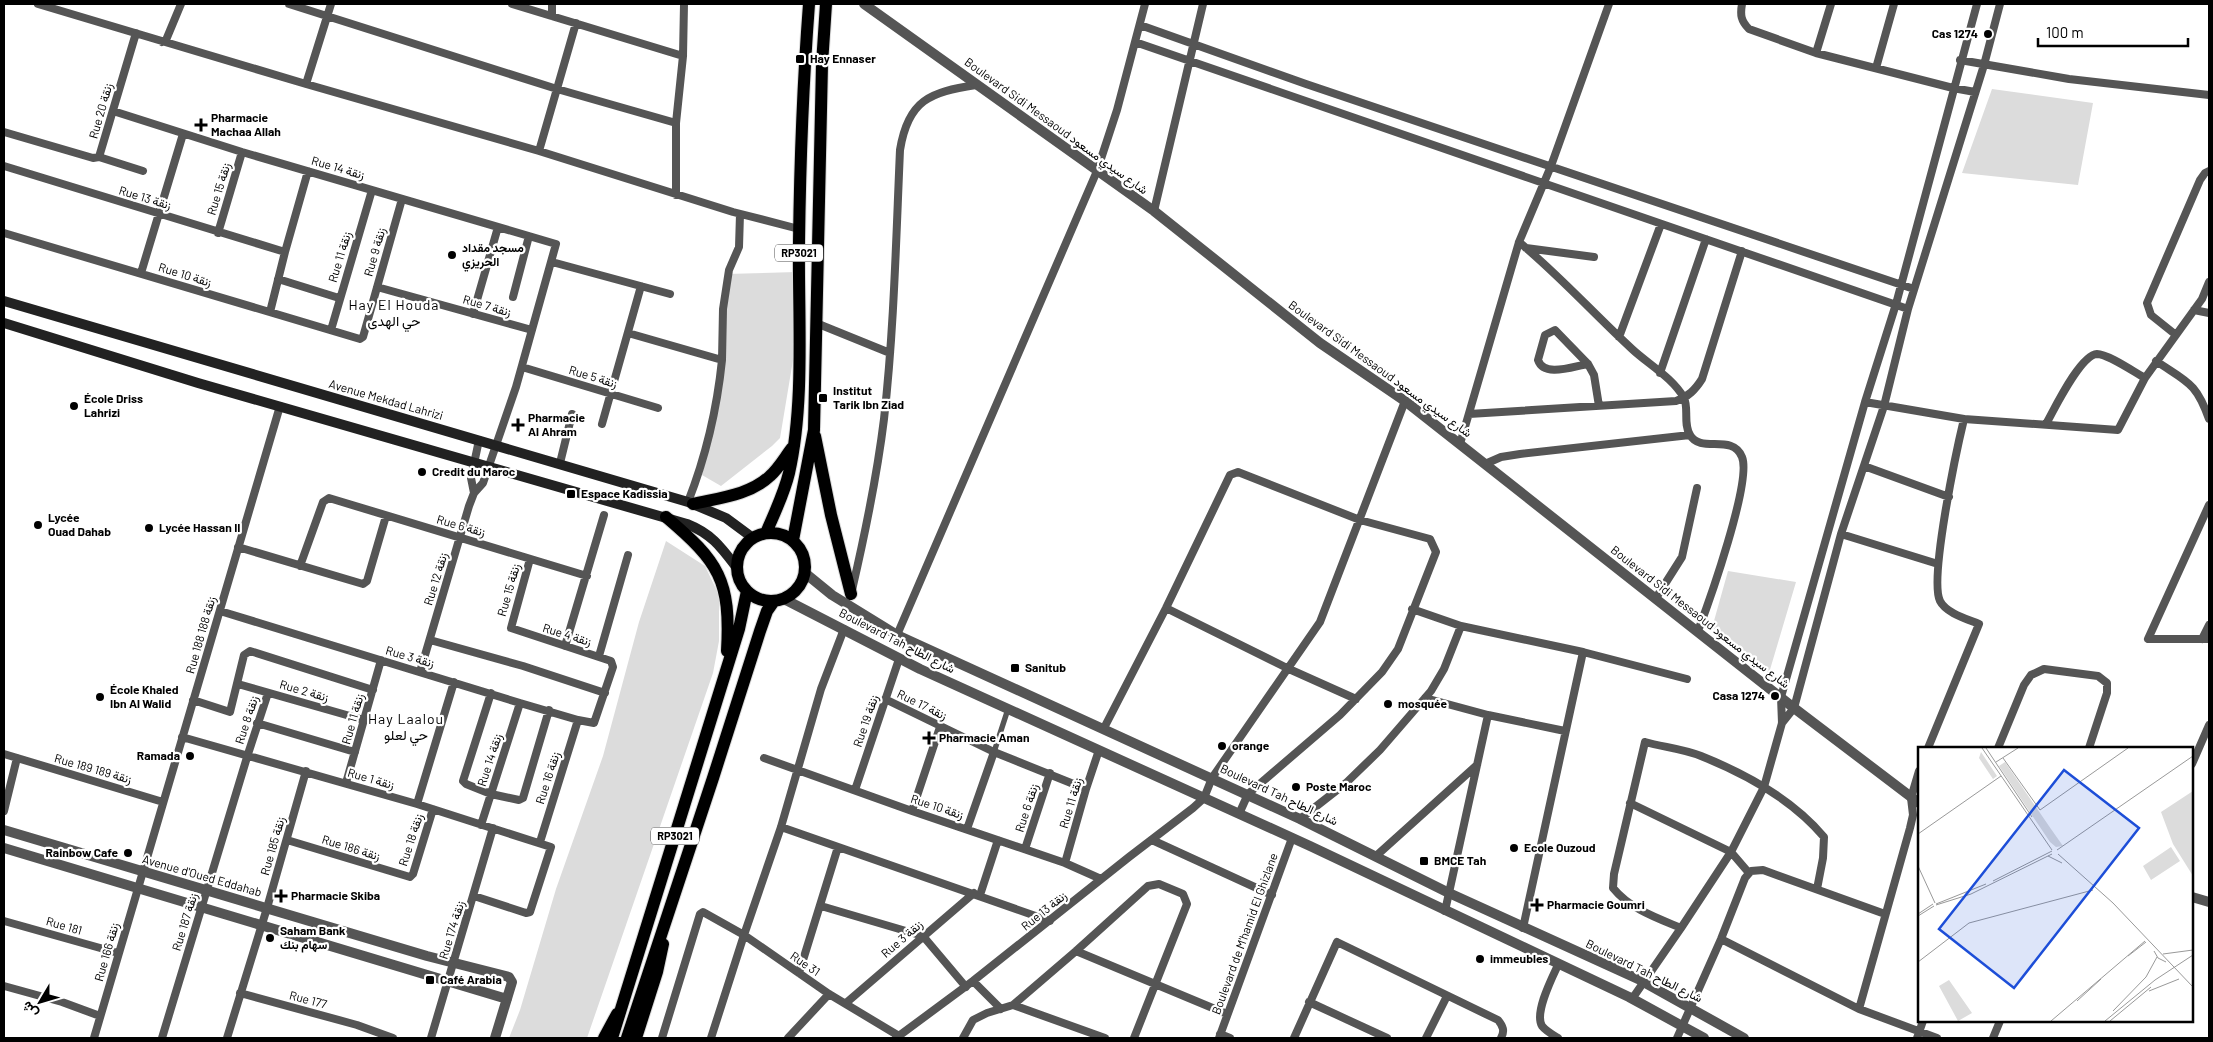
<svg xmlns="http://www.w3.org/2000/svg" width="2213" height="1042" font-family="Barlow,Vazirmatn,sans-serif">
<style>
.green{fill:#dcdcdc}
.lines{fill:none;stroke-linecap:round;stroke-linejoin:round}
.primary-casing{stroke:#dbdbdb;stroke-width:14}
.trunk-casing{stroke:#dbdbdb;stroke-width:14}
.pedestrian{stroke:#555;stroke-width:5.5}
.minor{stroke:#555;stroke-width:8}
.tertiary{stroke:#555;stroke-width:10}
.secondary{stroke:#222;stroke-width:10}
.primary{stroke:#000;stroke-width:12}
.trunk{stroke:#000;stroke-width:12}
.poi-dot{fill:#000;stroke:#fff;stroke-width:2}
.labels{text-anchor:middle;stroke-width:4.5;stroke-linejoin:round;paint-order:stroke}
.shield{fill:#fff;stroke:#4c4c4c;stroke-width:1}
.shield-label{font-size:11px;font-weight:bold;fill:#000}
.poi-label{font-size:12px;font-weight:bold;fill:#000;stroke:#fff;text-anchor:start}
.street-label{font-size:12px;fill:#000;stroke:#fff}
.neighbourhood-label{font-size:14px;letter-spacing:1px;fill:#000;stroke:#fff}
.inset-road{fill:none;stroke:#999;stroke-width:1}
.view{fill:#1d4ed8;fill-opacity:0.15;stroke:#1d4ed8;stroke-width:2.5}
.inset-edge{fill:none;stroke:#000;stroke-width:2.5}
</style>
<rect width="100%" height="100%" fill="#fff"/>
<path class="green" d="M1992 89 2093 103 2078 185 1962 173Z
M797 272 794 354 780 438 772 446 721 486 702 475 720 398 726 274Z
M666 541 705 566 719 595V641L713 673 587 1038H509L520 1010 556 889 603 756 639 622Z
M1728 571 1796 582 1769 673 1712 628Z"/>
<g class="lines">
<defs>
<path id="primary" d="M604 1038 617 1014
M636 1038 657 972 663 944"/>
<path id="trunk" d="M815 436 831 515 851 594
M693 504C719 498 750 495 770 476 779 468 785 457 792 448
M666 517C719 562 731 580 727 651
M737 567a34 34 0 1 1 68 0a34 34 0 1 1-68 0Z
M766 533C774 514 784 494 789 473 805 403 798 315 799 242 800 163 803 83 809 4
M793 540 814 430 822 64 826 4
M612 1038 739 629 747 591
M627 1038 713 778 760 631 767 611 774 601"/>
</defs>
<use href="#primary" class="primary-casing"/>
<use href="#trunk" class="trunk-casing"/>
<path class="pedestrian" d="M994 752 1008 709"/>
<path class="minor" d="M38 4 306 84 539 151 733 212 799 229
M289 4 557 89 676 123
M512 4 683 56
M1742 4C1740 15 1741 21 1749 29L1816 53 1953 88 1975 92
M552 16V4
M1140 25 1306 84 1914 289
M162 42 166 40 181 4
M1135 42 1908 309
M1816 53 1831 4
M1960 60 2069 79 2209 95
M1876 68 1894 4
M306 84 331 4
M113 111 242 152 556 244 516 387 483 483 474 493 469 506 420 672
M4 132 93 158 99 157 136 33
M539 151 576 23
M99 157 143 171
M4 166 285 252 308 171
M676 195V123L683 56 684 4
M1154 211 1203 4
M4 233 360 339 363 337 402 199
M218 233 242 152
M1519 242C1559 275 1594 314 1632 349 1648 364 1673 378 1684 398 1689 408 1683 424 1690 435 1701 454 1732 433 1742 457 1752 481 1709 602 1698 631
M1526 248 1594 257
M552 262 670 294
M141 273 183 134
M278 279 339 298
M377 287 532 330
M513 297 529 236
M2194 310 2209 313
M270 312 285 252
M473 314 498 227
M816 323 890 353
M331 330 372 190
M628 333 722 360C717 409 706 456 688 502
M2176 335 2151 315 2147 303 2200 180 2205 173 2209 171
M1619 337 1661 224
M722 360 723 309 729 270 739 247 740 214
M2156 361C2187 382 2196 382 2209 419
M1588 364C1574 366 1544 378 1538 360L1545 335 1555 330 1588 364 1594 375 1599 406
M522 367 658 408
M1660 373 1706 239
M1865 402 1964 419 2118 430 2145 378 2202 299 2209 282
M1469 414 1676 401C1688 397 1695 390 1702 379L1742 251
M602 424 641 286
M2046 424C2054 410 2080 355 2097 354 2108 354 2134 372 2145 378
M1460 444 1519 242 1551 166 1609 4
M560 463 572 414
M1485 464 1501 457 1520 454 1690 435
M1864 466 1949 497
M474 493 471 478 479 440
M2209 505 2148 639H2209
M1841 534 1938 564
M238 547 363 584 367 581 386 516
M300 566 323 502 329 498 587 576
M852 590C865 534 877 476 884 419 894 330 896 240 900 150 908 100 930 92 976 85
M1656 598 1682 557 1697 488
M1166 608 1289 669 1356 699
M1412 609 1461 626 1583 652 1687 679
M220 611 520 703 578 720 594 723 613 667 611 661 511 628 530 559
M897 635 1097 171 1117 110 1145 4
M2202 639 2209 625
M430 640 523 666 605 693
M565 646 604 515
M599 656 628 555
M238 684 364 720
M491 693 463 781 466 784 491 794 519 800 523 798 549 710
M1425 698 1488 715 1565 731
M885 699 994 752 1086 789
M193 700 230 712 244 655 250 651 373 690
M257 723 355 752
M1782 723 1794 708 1841 534 1884 406 1908 309 1984 65 2000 4
M1104 728 1166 608 1230 475 1238 472 1360 520 1430 539 1436 552 1398 649 1382 672 1340 715 1248 794 1239 814
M182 737 417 804 551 847 530 912 526 913 474 896
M1928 748 1979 624C1967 619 1946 613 1940 601 1929 579 1957 448 1964 419
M1998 748 2024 685 2031 675 2044 669 2098 676 2107 683V693L2089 748
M4 754 163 802
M764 758 912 811 1065 863 1101 879
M2192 764 2209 725
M346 783 381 660
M855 790 899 659
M1630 803 1731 852 1681 928C1657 918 1630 909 1613 888L1614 874 1645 742C1663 747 1684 749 1701 756 1746 774 1793 800 1824 837L1823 858 1817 889
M417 804 454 682
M4 811 17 758
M912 811 940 727
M1300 819 1346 783 1380 750 1431 691 1444 669 1461 626
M481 825 520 703
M781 827 1050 921
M967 829 994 752
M287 840 410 877 413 874 433 809
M1152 840 1272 895
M540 842 578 720
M1025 849 1050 773
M1376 856 1477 765
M1065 863 1086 789 1099 750
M1749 873 1731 852 1764 787 1782 723 1781 697 1865 402 1896 304 1977 4
M980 895 998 840
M821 906 923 936 966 987
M1445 911 1488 715
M4 921 118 953
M1523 928 1583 652
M1721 939 1859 1009 1937 1038
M1076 951 1227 1014
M1558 965C1552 978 1534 1013 1542 1026 1546 1031 1553 1035 1558 1038
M799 973 838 847
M973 981 1001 1009
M4 986 62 1002 100 1016
M240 993 357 1025 393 1038
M1632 999 1681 928
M1309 1002 1387 1038
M846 1003 974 893
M1013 1005 1105 1038
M1859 1009 1910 828 1913 815 1911 798 1919 771
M1220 1034 1230 1038
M94 1038 280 406
M162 1038 248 754 268 693
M227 1038 267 908 306 771
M431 1038 493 828
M662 1038 700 914 703 912 744 935 829 994 899 1036
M711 1038 744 935 781 827 821 689 844 629
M788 1038 829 994
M896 1038 973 981 1129 857 1193 808 1204 798 1212 778 1320 622 1405 401
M963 1038 973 1020 987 1013 1013 1005 1076 951 1148 886 1159 884 1183 894 1187 904 1134 1038
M1219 1038 1292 838
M1294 1038 1337 942 1498 1020C1503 1026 1505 1031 1501 1038
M1426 1038 1447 996
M1677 1038 1721 939 1745 878 1751 871 1763 870 1885 914
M1917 1038 1923 1021
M1993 1038 2000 1021"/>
<path class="tertiary" d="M864 4 1154 211 1320 343 1405 401 1794 708 1919 803
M805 573 832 595 897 635 1300 819 1449 893 1638 979 1744 1038
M784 599 920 669 1310 846 1629 997 1704 1038
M4 830 427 956 509 977 512 982 495 1038
M4 848 507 999
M2192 897 2209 902"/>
<path class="secondary" d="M4 301 688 502 726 518 753 538
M4 323 198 383 687 524C712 534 721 547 737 568"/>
<use href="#primary" class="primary"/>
<use href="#trunk" class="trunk"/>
</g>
<g class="poi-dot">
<circle cx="1988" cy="34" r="5"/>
<rect x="795" y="54" width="10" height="10" rx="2.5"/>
<path d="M198.5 117.5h5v5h5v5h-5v5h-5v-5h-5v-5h5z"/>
<circle cx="452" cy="255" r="5"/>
<rect x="818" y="393" width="10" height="10" rx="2.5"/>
<circle cx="74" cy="406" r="5"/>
<path d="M515.5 417.5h5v5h5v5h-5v5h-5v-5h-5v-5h5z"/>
<circle cx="422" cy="472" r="5"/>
<rect x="566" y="489" width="10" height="10" rx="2.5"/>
<circle cx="38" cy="525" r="5"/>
<circle cx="149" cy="528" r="5"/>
<rect x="1010" y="663" width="10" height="10" rx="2.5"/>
<circle cx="1775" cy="696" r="5"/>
<circle cx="100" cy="697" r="5"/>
<circle cx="1388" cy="704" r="5"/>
<path d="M926.5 730.5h5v5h5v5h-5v5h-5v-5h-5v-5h5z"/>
<circle cx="1222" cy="746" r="5"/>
<circle cx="190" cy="756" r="5"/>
<circle cx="1296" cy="787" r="5"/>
<circle cx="1514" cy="848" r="5"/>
<circle cx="128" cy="853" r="5"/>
<rect x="1419" y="856" width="10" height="10" rx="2.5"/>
<path d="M278.5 888.5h5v5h5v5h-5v5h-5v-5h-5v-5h5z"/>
<path d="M1534.5 897.5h5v5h5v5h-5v5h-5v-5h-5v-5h5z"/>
<circle cx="270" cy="938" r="5"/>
<circle cx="1480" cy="959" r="5"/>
<rect x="425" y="975" width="10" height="10" rx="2.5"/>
</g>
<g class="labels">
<g class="shield">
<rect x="775" y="244.5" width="48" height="17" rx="4"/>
<rect x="651" y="827.5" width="48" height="17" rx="4"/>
</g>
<g class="shield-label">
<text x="799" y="257">RP3021</text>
<text x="675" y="840">RP3021</text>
</g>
<g class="poi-label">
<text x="1978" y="38" text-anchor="end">Cas 1274</text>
<text x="810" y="63">Hay Ennaser</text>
<text x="211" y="122">Pharmacie<tspan x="211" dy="14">Machaa Allah</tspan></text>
<text x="462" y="252">مسجد مقداد<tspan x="462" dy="14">الحريزي</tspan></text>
<text x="833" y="395">Institut<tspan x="833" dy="14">Tarik Ibn Ziad</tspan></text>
<text x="84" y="403">École Driss<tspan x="84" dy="14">Lahrizi</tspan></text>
<text x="528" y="422">Pharmacie<tspan x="528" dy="14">Al Ahram</tspan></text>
<text x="432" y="476">Credit du Maroc</text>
<text x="581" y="498">Espace Kadissia</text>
<text x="48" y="522">Lycée<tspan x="48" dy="14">Ouad Dahab</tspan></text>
<text x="159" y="532">Lycée Hassan II</text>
<text x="1025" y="672">Sanitub</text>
<text x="110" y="694">École Khaled<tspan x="110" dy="14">Ibn Al Walid</tspan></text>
<text x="1765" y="700" text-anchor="end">Casa 1274</text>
<text x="1398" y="708">mosquée</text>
<text x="939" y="742">Pharmacie Aman</text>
<text x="1232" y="750">orange</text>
<text x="180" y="760" text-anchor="end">Ramada</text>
<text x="1306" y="791">Poste Maroc</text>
<text x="1524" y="852">Ecole Ouzoud</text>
<text x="118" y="857" text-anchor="end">Rainbow Cafe</text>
<text x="1434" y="865">BMCE Tah</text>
<text x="291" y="900">Pharmacie Skiba</text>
<text x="1547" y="909">Pharmacie Goumri</text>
<text x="280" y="935">Saham Bank<tspan x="280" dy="14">سهام بنك</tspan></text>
<text x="1490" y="963">immeubles</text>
<text x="440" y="984">Café Arabia</text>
</g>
<g class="street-label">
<text transform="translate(101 111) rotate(-74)" y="4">Rue 20 زنقة</text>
<text transform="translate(1056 126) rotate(36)" y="4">Boulevard Sidi Messaoud شارع سيدي مسعود</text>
<text transform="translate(338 168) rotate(16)" y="4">Rue 14 زنقة</text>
<text transform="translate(219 189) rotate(-73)" y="4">Rue 15 زنقة</text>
<text transform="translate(145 198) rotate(17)" y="4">Rue 13 زنقة</text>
<text transform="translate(375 252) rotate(-74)" y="4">Rue 9 زنقة</text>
<text transform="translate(340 257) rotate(-73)" y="4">Rue 11 زنقة</text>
<text transform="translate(185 275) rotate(17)" y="4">Rue 10 زنقة</text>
<text transform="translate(487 306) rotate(16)" y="4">Rue 7 زنقة</text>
<text transform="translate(1380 369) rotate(36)" y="4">Boulevard Sidi Messaoud شارع سيدي مسعود</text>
<text transform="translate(593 377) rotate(17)" y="4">Rue 5 زنقة</text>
<text transform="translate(386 400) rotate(16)" y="4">Avenue Mekdad Lahrizi</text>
<text transform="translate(461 526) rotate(16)" y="4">Rue 6 زنقة</text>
<text transform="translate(436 579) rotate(-73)" y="4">Rue 12 زنقة</text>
<text transform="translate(509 590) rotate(-74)" y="4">Rue 15 زنقة</text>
<text transform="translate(1700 617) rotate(38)" y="4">Boulevard Sidi Messaoud شارع سيدي مسعود</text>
<text transform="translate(201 635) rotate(-74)" y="4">Rue 188 زنقة 188</text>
<text transform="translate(567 635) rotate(17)" y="4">Rue 4 زنقة</text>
<text transform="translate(897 641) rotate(27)" y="4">Boulevard Tah شارع الطاح</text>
<text transform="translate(410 657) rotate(16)" y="4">Rue 3 زنقة</text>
<text transform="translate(304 691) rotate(16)" y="4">Rue 2 زنقة</text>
<text transform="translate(922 705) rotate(26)" y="4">Rue 17 زنقة</text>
<text transform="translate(353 719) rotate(-74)" y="4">Rue 11 زنقة</text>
<text transform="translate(247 720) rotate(-72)" y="4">Rue 8 زنقة</text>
<text transform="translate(866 721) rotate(-71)" y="4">Rue 19 زنقة</text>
<text transform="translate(490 760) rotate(-72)" y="4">Rue 14 زنقة</text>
<text transform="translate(93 769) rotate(16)" y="4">Rue 189 زنقة 189</text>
<text transform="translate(548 778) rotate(-72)" y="4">Rue 16 زنقة</text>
<text transform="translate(371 779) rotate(16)" y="4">Rue 1 زنقة</text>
<text transform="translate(1279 795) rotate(25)" y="4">Boulevard Tah شارع الطاح</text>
<text transform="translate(1071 803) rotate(-73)" y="4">Rue 11 زنقة</text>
<text transform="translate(937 807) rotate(18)" y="4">Rue 10 زنقة</text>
<text transform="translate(1027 808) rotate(-72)" y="4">Rue 6 زنقة</text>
<text transform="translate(411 840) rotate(-72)" y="4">Rue 18 زنقة</text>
<text transform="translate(273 846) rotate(-74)" y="4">Rue 185 زنقة</text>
<text transform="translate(351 848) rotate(17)" y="4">Rue 186 زنقة</text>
<text transform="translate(202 876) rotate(16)" y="4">Avenue d'Oued Eddahab</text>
<text transform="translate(1044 911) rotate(-39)" y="4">Rue 13 زنقة</text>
<text transform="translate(185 922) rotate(-73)" y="4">Rue 187 زنقة</text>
<text transform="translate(64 926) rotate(16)" y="4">Rue 181</text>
<text transform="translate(452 930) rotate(-73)" y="4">Rue 174 زنقة</text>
<text transform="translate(1245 934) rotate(-70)" y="4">Boulevard de M'hamid El Ghizlane</text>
<text transform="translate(902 939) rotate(-41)" y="4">Rue 3 زنقة</text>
<text transform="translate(107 952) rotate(-74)" y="4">Rue 166 زنقة</text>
<text transform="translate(805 964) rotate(34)" y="4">Rue 31</text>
<text transform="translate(1644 971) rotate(26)" y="4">Boulevard Tah شارع الطاح</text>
<text transform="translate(308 1000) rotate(15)" y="4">Rue 177</text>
</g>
<g class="neighbourhood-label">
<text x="394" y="310">Hay El Houda<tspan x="394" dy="16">حي الهدى</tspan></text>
<text x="406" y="724">Hay Laalou<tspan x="406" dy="16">حي لعلو</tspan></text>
</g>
</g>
<g transform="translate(1918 747)">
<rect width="275" height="275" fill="#fff"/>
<path d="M63 5 79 29 75 32 61 11ZM87 15 133 82 145 99 138 100 132 95 81 19ZM275 44V129L255 97 243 65ZM253 100 262 114 233 133 225 119ZM31 233 54 266 40 274 21 239Z" fill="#dcdcdc"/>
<path class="inset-road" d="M64 1 134 103M68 1 114 70M85 11 122 63 210 1M78 15 100 1M0 87 83 29M139 103 275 9M140 107 195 156 275 240M130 109 144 116M0 119 17 156M75 134 134 104M18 157 68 137M18 158 53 147 134 107M0 167 15 157M0 169 16 159M236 204 240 211 248 215M245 207 275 203M210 209 228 195M0 215 51 176 175 143M231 244 261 232M159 254 183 232M195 264 228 230 239 210M133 274 227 194M187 274 237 233 275 208M192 274 233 240"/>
<path class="view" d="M146 23 221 81 96 241 21 182Z"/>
<rect width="275" height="275" class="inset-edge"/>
</g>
<rect width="2213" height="1042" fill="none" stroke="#000000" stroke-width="10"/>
<g transform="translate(40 1002) rotate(232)" stroke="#ffffff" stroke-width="4" paint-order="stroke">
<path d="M0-4L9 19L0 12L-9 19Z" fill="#000000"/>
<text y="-8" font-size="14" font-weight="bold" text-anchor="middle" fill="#000000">ش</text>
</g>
<path d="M2038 38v8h150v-8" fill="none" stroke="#000000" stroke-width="2.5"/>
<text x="2046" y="38" font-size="15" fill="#000000" stroke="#ffffff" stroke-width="4" paint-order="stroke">100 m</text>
</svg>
